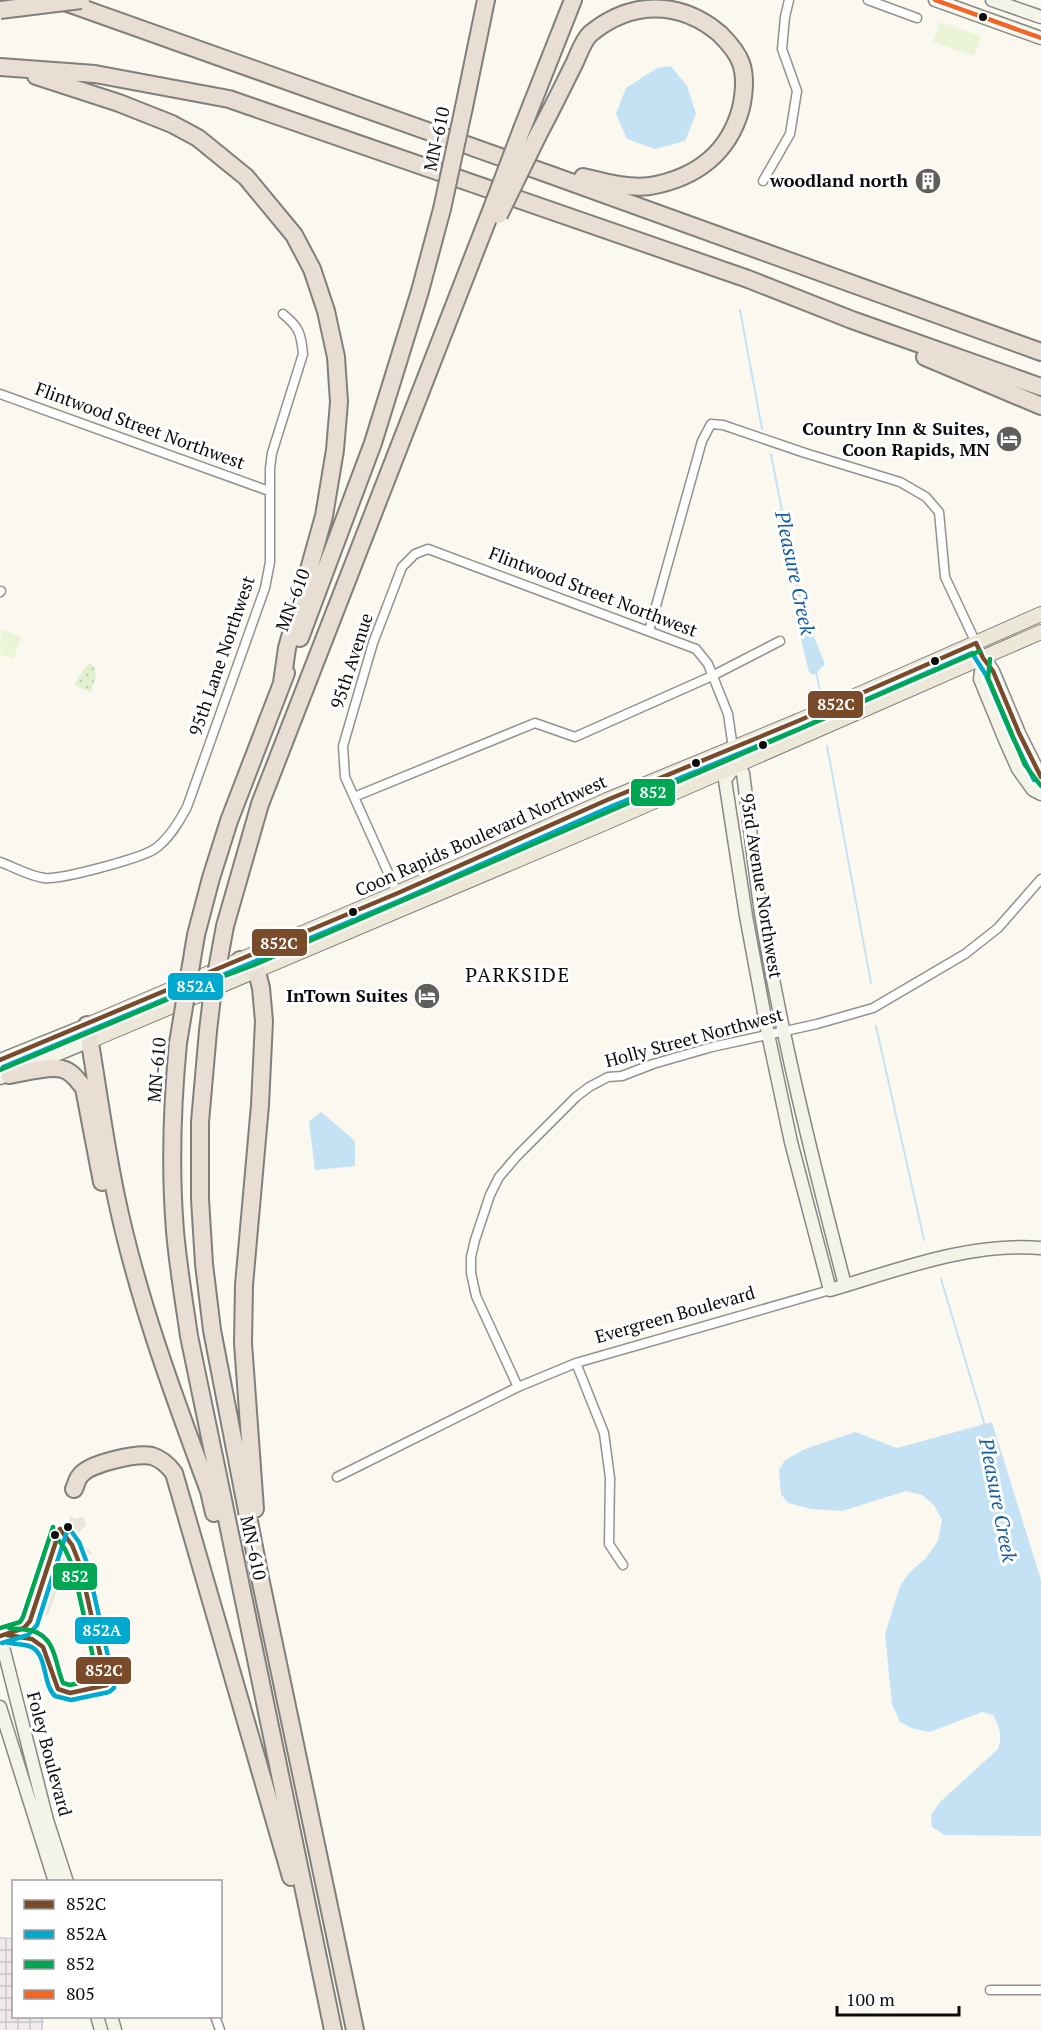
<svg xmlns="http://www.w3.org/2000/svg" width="1041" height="2030" font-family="'PT Serif',serif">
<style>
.industrial{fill:url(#industrial-grid)}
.park{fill:url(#park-dots)}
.pitch{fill:#ecf4d8}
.plaza{fill:#eae7da}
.water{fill:#c5e2f5}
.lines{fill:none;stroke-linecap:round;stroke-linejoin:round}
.stream{stroke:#c5e2f5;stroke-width:2}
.street-casing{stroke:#93928e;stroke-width:11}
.secondary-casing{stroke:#898884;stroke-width:15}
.primary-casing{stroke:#807f7b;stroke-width:16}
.highway-casing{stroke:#807f7b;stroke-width:20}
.street{stroke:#fefefd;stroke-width:8}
.secondary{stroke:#f4f3e8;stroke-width:12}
.primary{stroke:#ece7d7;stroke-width:14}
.highway{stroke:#e9ded3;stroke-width:16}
.highway-bridge-casing{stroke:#807f7b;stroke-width:20;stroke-linecap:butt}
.highway-bridge{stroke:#e9ded3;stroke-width:16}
.bus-1-casing{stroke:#fff;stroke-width:9}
.bus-2-casing{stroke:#fff;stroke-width:9}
.bus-3-casing{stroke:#fff;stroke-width:9}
.bus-4-casing{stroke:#fff;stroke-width:9}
.bus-1{stroke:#7a4b2a;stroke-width:4.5}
.bus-2{stroke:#00a9ce;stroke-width:4.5}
.bus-3{stroke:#00a651;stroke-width:4.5}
.bus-4{stroke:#f26522;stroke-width:4.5}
.bus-dot{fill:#0b0b0b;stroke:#fff;stroke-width:2}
.labels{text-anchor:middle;stroke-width:6;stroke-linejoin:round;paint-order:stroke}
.street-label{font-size:18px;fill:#0b0b0b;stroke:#fff}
.poi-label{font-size:18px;font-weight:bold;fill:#0b0b0b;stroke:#fff;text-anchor:end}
.water-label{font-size:20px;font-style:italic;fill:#145d9e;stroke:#fff}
.neighbourhood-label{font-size:20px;letter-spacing:1.5px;fill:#0b0b0b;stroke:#fff}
.line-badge{stroke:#fff;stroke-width:2}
.badge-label{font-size:16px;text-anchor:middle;font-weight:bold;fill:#fff}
</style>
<defs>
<pattern id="industrial-grid" width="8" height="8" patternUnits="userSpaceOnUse" patternTransform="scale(1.5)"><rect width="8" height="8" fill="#f1eaed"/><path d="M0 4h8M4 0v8" fill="none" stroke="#cdc7ca"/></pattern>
<pattern id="park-dots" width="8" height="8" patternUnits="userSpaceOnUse" patternTransform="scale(1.5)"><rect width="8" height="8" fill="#e2f0cf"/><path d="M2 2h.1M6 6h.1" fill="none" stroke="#c1ccb0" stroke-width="1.8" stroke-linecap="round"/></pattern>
</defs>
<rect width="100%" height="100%" fill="#faf8ef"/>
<path class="industrial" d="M0 1937 13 1938 14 2016 44 2017 43 2030H0Z"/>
<path class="park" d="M90 664 94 666 96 677 91 692 75 685C77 677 83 672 87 665Z"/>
<path class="pitch" d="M940 22 981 36 974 56 933 42Z
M1 629 22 637 13 659 0 654Z"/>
<path class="plaza" d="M71 1515 74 1519 84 1517 86 1525 79 1533 83 1548 89 1549 92 1554 85 1555 77 1553 69 1557 48 1615 40 1617 37 1616Z"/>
<path class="water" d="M671 66 687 86 696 114 685 141 655 149 627 139 616 114 626 88 657 68Z
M796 582H798L806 618 825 664 814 675 809 672C804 652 791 601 796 582Z
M321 1112 355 1141V1166L315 1170 309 1121Z
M992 1422 1041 1580V1836L945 1835 932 1827 931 1815 940 1802 998 1749C1003 1735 999 1727 993 1715L982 1712 930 1732 914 1729 900 1722 892 1704 885 1634 900 1586 909 1573 925 1559 938 1541 942 1520 934 1505 922 1495 906 1491 842 1511 811 1509 788 1503 781 1494 779 1470 785 1460 805 1449 855 1432 897 1448Z"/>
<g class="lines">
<path class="stream" d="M740 310 762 429
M771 454 796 584
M816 671 820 691
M827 746 871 983
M876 1026 924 1240
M941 1279 985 1426"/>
<defs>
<path id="street" d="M868 0 917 18
M763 181 790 134 797 91 782 49 785 17 789 0
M0 394 269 491
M0 592 1 591
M649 631 702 441 711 424 723 425 805 453 900 482 926 497 939 512 945 577 976 643
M354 797 535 723 575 737 712 676 780 641
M0 862C14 867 29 876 44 878 61 880 137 859 153 850 168 841 179 822 187 807L265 588 270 562V468L272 453 303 354C301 333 299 327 283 314
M404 908 345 777 343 746 373 643 402 567 415 554 428 549 696 649 708 664 728 714 733 748
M576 1363 604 1433 610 1478 609 1544 623 1565
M518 1387 476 1296 471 1273V1257L475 1240 490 1195 499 1177 518 1155 576 1097 589 1087 608 1077 622 1076 653 1064 712 1047 817 1024 873 1008 965 954 998 928 1041 879
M337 1477 518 1387 576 1363 830 1290
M990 1990H1041
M215 2016 220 2030"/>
<path id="secondary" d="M935 0 1041 38
M992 0 1041 17
M982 655 993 671 1019 733 1041 777
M983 658 980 679 1005 740 1018 769 1033 790 1041 794
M735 766 725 780 746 916 768 1034 791 1142 830 1290C898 1270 969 1242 1041 1248
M735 766 743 773C749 819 754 866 761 913 782 1038 813 1162 845 1285
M0 1060 87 1025
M0 1078 90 1041
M0 1635 47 1820 67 1882
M0 1707 55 1882
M97 2016 101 2030
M111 2016 115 2030"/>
<path id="primary" d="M87 1025 457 867 607 800 798 721 1041 614
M90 1041 605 823 1041 632"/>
<path id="highway" d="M62 1 551 175 1041 352
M0 67 95 74 229 99 748 279 852 320 1041 387
M36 76 119 103 172 124 198 138 246 177 294 235 312 269 326 311 336 357 339 402 335 450 324 516 287 648 282 683
M464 107 486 0
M522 129 573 0
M538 135C551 111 563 86 575 62 579 53 583 41 590 34 631 0 680 0 720 34 728 42 737 52 741 63 746 77 744 94 741 108 729 153 696 178 650 186 628 189 604 182 583 177
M925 357 1041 406
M300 638 373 443 420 291 442 209
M225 926 260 804 489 216
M196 935 211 878 229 821 286 673
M240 960 257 972 261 988 264 1021 260 1105 244 1285 243 1343 255 1509
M87 1025C97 1082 104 1139 116 1196 137 1297 173 1394 209 1491L214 1513
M208 1031 200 1122V1199L204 1264 212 1330 259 1573 355 2030
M178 1043C172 1106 170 1169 175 1231 178 1266 184 1301 189 1336L333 2030
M9 1075C22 1073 50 1065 62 1069 72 1071 78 1081 84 1088L102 1182
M74 1489C76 1485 77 1479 80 1476 89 1463 137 1453 152 1456 162 1459 168 1465 174 1473L291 1877"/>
</defs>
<use href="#street" class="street-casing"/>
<use href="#secondary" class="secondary-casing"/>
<use href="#primary" class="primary-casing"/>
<use href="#highway" class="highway-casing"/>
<use href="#street" class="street"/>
<use href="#secondary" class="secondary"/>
<use href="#primary" class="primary"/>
<use href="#highway" class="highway"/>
<defs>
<path id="highway-bridge" d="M0 10 81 0
M442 209 464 107
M499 215 538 135
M489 216 522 129
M208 1031 212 997 225 926
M178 1043 196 935"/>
</defs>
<use href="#highway-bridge" class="highway-bridge-casing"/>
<use href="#highway-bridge" class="highway-bridge"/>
<defs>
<path id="bus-1" d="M0 1060 398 893 607 800 798 721 976 643 983 658 993 671 1019 733 1041 777
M7 1635 32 1639 43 1647 58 1689 70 1693 107 1685 80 1565 72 1545 60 1529
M0 1636 24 1628 30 1621 60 1529"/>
<path id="bus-2" d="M3 1067 401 900 610 807 801 728 972 653 986 675 1012 736 1034 780
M5 1642C13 1644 22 1644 29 1646 48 1652 42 1684 55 1696L71 1700 109 1692 114 1688V1683L87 1563 79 1542 66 1524
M2 1643 28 1635 37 1625 67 1531"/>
<path id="bus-3" d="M990 659 988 678 1025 765 1041 786
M0 1070 211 981 254 965 980 651
M0 1628 20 1622 23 1617 53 1527
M9 1628C16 1629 25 1629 33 1631 56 1638 55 1664 63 1683L70 1685 98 1679 73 1567 65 1549 54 1534"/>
<path id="bus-4" d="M935 0 1041 38"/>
</defs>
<use href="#bus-1" class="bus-1-casing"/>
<use href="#bus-2" class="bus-2-casing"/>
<use href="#bus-3" class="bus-3-casing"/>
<use href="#bus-4" class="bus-4-casing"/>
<use href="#bus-1" class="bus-1"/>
<use href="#bus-2" class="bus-2"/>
<use href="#bus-3" class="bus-3"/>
<use href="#bus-4" class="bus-4"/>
</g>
<defs>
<symbol id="building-disc" viewBox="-11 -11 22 22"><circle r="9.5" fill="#5f5e5b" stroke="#fff"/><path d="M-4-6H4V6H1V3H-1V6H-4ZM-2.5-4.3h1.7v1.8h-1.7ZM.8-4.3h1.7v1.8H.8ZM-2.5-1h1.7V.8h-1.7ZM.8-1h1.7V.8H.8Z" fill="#fff"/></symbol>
<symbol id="hotel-disc" viewBox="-11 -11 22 22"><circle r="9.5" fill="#5f5e5b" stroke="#fff"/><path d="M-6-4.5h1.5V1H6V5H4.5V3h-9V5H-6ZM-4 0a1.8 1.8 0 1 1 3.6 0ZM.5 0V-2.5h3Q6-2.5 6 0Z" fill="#fff"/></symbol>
</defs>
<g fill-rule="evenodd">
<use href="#building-disc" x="913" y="166" width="30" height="30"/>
<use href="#hotel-disc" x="994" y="424" width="30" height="30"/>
<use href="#hotel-disc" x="412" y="981" width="30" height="30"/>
</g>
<g class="bus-dot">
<circle cx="983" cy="17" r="5"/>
<circle cx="935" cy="661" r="5"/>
<circle cx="763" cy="745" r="5"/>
<circle cx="696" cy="763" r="5"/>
<circle cx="353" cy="912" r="5"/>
<circle cx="68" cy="1527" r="5"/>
<circle cx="55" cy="1535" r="5"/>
</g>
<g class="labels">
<g class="street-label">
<text transform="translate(437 139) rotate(-78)" y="6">MN-610</text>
<text transform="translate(140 426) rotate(20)" y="6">Flintwood Street Northwest</text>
<text transform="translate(593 592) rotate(21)" y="6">Flintwood Street Northwest</text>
<text transform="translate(293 600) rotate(-69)" y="6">MN-610</text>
<text transform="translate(222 656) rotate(-71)" y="6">95th Lane Northwest</text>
<text transform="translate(352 661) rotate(-72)" y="6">95th Avenue</text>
<text transform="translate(481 836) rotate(-24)" y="6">Coon Rapids Boulevard Northwest</text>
<text transform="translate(761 886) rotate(81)" y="6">93rd Avenue Northwest</text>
<text transform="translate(694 1038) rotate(-15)" y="6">Holly Street Northwest</text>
<text transform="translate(157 1070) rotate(-85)" y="6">MN-610</text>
<text transform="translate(675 1315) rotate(-16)" y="6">Evergreen Boulevard</text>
<text transform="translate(253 1548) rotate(78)" y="6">MN-610</text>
<text transform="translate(49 1754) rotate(75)" y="6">Foley Boulevard</text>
</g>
<g class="poi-label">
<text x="908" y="187">woodland north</text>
<text x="990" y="435">Country Inn &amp; Suites,<tspan x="990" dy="21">Coon Rapids, MN</tspan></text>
<text x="408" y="1002">InTown Suites</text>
</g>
<g class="water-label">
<text transform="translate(795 573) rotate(78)" y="7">Pleasure Creek</text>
<text transform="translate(998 1500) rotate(79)" y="7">Pleasure Creek</text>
</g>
<g class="neighbourhood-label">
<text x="518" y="982">PARKSIDE</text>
</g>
</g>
<g class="line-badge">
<rect x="807" y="690" width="57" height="29" rx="6" fill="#7a4b2a"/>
<rect x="630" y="778" width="46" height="29" rx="6" fill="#00a651"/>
<rect x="251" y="928" width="57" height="29" rx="6" fill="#7a4b2a"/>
<rect x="167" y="972" width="57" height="29" rx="6" fill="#00a9ce"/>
<rect x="52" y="1562" width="46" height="29" rx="6" fill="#00a651"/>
<rect x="74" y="1616" width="57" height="29" rx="6" fill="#00a9ce"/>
<rect x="75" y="1656" width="57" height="29" rx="6" fill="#7a4b2a"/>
</g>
<g class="badge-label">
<text x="836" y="710">852C</text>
<text x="653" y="798">852</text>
<text x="279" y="949">852C</text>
<text x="196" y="992">852A</text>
<text x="75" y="1582">852</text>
<text x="102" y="1636">852A</text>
<text x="104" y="1676">852C</text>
</g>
<rect x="12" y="1880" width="210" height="138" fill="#ffffff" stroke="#9d9d9d" stroke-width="1.5"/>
<rect x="24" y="1900" width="30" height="9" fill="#7a4b2a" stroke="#9d9d9d" stroke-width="1.5"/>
<text x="66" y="1910" font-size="18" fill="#0b0b0b">852C</text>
<rect x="24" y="1930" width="30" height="9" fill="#00a9ce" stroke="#9d9d9d" stroke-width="1.5"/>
<text x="66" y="1940" font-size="18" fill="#0b0b0b">852A</text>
<rect x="24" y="1960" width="30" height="9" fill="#00a651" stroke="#9d9d9d" stroke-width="1.5"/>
<text x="66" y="1970" font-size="18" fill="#0b0b0b">852</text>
<rect x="24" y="1990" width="30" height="9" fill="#f26522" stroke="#9d9d9d" stroke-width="1.5"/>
<text x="66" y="2000" font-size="18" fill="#0b0b0b">805</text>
<path d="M837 2006v9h122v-9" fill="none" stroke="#0b0b0b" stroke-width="3"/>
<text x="846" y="2006" font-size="18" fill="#0b0b0b" stroke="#ffffff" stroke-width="4.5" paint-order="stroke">100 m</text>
</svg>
